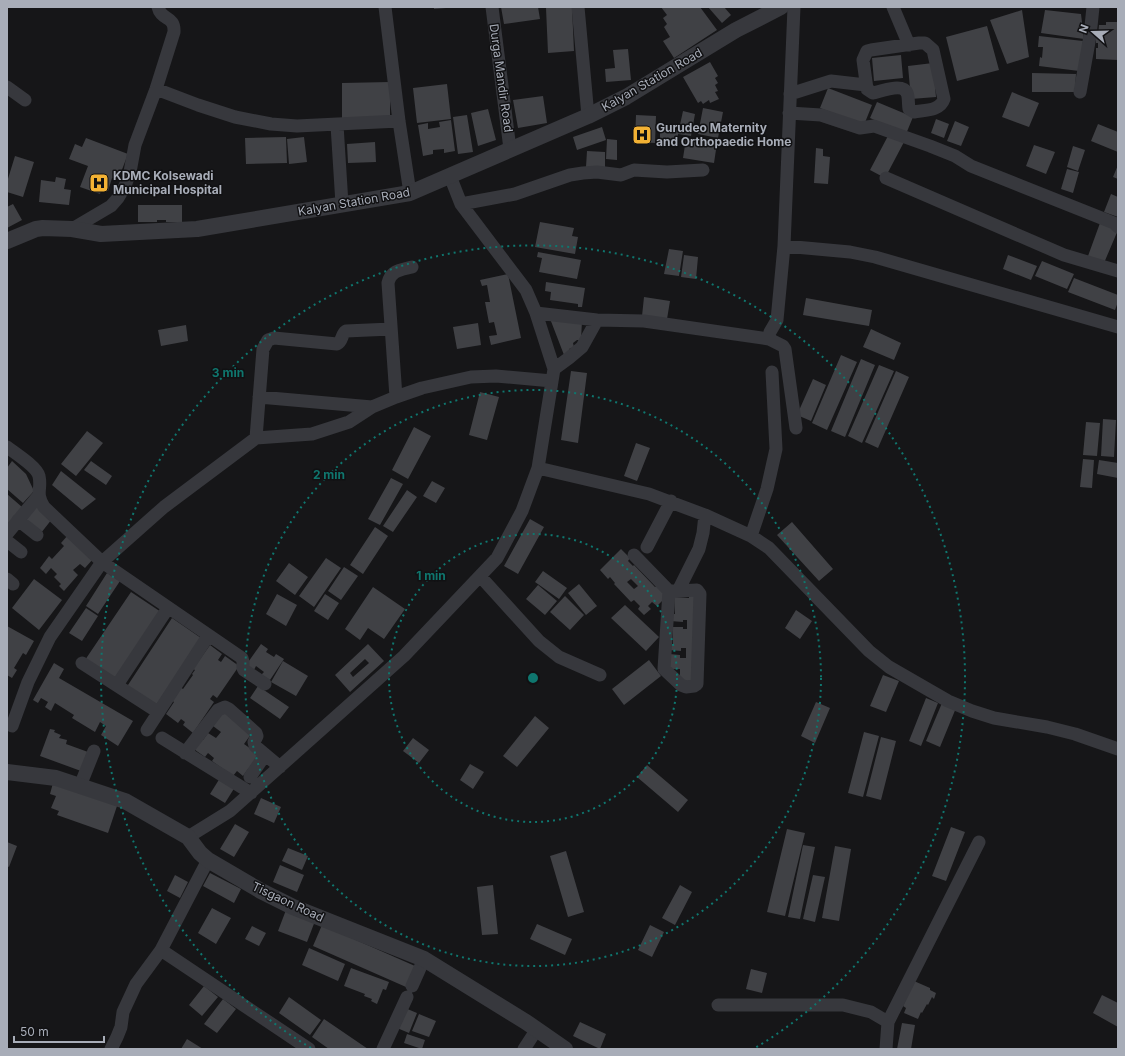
<svg xmlns="http://www.w3.org/2000/svg" width="1125" height="1056" font-family="Inter,sans-serif">
<style>
.building{fill:#404145;fill-rule:evenodd}
.lines{fill:none;stroke-linecap:round;stroke-linejoin:round}
.minor{stroke:#37383d;stroke-width:13}
.tertiary{stroke:#37383d;stroke-width:16}
.ring{fill:none;stroke:#0f766e;stroke-width:2;stroke-dasharray:2 4}
.labels{text-anchor:middle;stroke-width:3;stroke-linejoin:round;paint-order:stroke}
.street-label{font-size:12px;fill:#a8adb8;stroke:#111113}
.poi-label{font-size:12px;font-weight:bold;fill:#a8adb8;stroke:#111113;text-anchor:start}
.centre{fill:#0f766e;stroke:#111113;stroke-width:2}
.ring-label{font-size:12px;text-anchor:middle;font-weight:bold;fill:#0f766e;stroke:#111113;stroke-width:3;stroke-linejoin:round;paint-order:stroke}
</style>
<rect width="100%" height="100%" fill="#161618"/>
<path class="building" d="M434 7H446V8L434 9Z
M501 7H538L540 19 504 24Z
M572 7 574 51 548 53 546 8Z
M661 7H700L717 30 674 58 663 41 670 37 664 27 667 24 663 18 667 15Z
M708 7H724L731 15 722 23Z
M1022 10 1029 57 1007 64 990 20Z
M1045 10 1081 14 1084 39 1041 33Z
M1106 22H1118V60L1096 59V48H1098V43H1096V36H1098L1099 25H1106Z
M987 26 999 70 957 81 946 37Z
M1039 36 1083 41 1079 71 1039 66 1040 57 1042 58 1043 47H1038Z
M628 49 631 80 606 82 605 69 615 68 613 50Z
M901 55 903 78 874 81 872 58Z
M710 62 718 76 715 78 718 83 715 85 718 91 715 92 719 99 710 103 709 100 703 104 701 101 698 103 683 77Z
M933 63 936 97 911 99 908 66Z
M1032 73 1076 74 1075 92H1032Z
M390 82V119L342 120V83Z
M447 84 451 119 417 123 413 88Z
M828 88 872 105 864 125 820 108Z
M1012 92 1039 103 1029 127 1002 117Z
M543 96 547 123 518 128 513 100Z
M877 102 913 117 906 134 870 118Z
M703 108 723 112 718 138 698 134Z
M488 109 496 140 478 146 471 113Z
M683 111 695 114 691 136 678 134Z
M467 115 473 152 458 154 453 117Z
M636 115 656 116 655 143 635 142Z
M936 119 949 124 944 138 931 133Z
M451 120 455 151 444 153V149L433 150V154L423 156 418 125 428 123V129L440 127 439 122Z
M955 121 969 127 961 146 947 141Z
M1098 124 1118 132V152L1091 141Z
M602 127 606 140 577 150 573 137Z
M660 129 678 130V146H660Z
M889 134 904 142 885 178 870 170Z
M286 137 287 163 246 164 245 138Z
M304 137 307 162 289 164 287 139Z
M86 138 128 154 118 180 112 178 108 191 102 188 100 194 80 187 88 166 69 159 75 144 82 147Z
M607 139 617 140V160L606 159Z
M686 139 717 143 714 163 683 158Z
M375 142 376 162 348 163 347 144Z
M1034 145 1055 152 1046 174 1026 166Z
M1073 146 1085 150 1078 171 1067 167Z
M816 148 823 149V156L830 157 828 184 814 183Z
M587 151 605 152V168L586 167Z
M15 156 34 162 23 197 7 192V182Z
M1118 165V179L1113 177Z
M1067 169 1079 172 1073 193 1061 189Z
M56 177 66 179 64 189 71 190 69 205 39 202 41 180 55 182Z
M1111 194 1118 197V217L1104 212Z
M13 204 22 220 7 228V207Z
M138 205H182V222H166V220H157V222H138Z
M540 222 574 228 572 236 578 237 575 254 535 247Z
M1100 223 1118 230 1104 263 1088 256Z
M669 249 683 251 679 276 664 274Z
M538 252 581 260 577 279 539 272 542 258 537 257Z
M684 255 698 257 696 279 681 277Z
M1008 255 1037 266 1031 280 1003 269Z
M1042 261 1074 274 1067 289 1035 276Z
M508 274 521 338 491 345 489 336 497 335 494 322 489 323 485 302H490L487 285 482 286 480 280Z
M1074 278 1118 295V302L1115 310 1068 292Z
M546 282 585 288 582 307H578V304L550 300 551 292 545 291Z
M644 297 670 301 667 319 642 316Z
M806 298 872 310 869 326 803 315Z
M549 316 582 321 581 340H577L573 343 574 347 569 349V353L564 355Z
M478 323 481 345 457 349 453 327Z
M186 325 188 341 161 346 158 330Z
M871 329 901 343 894 360 863 347Z
M841 355 857 362 827 430 812 423Z
M861 359 875 365 845 437 831 431Z
M879 365 894 371 862 443 848 436Z
M571 371 587 373 578 443 561 440Z
M896 371 909 377 878 448 865 442Z
M813 379 826 385 811 421 797 415Z
M480 392 499 397 487 440 469 435Z
M1103 419 1116 420 1114 457 1101 456Z
M1086 422 1100 423 1097 456 1083 455Z
M414 427 431 436 408 479 392 470Z
M87 431 103 443 76 476 61 464Z
M636 443 650 448 637 481 624 476Z
M1083 459 1094 460 1092 488 1080 487Z
M1099 460 1118 463V478L1097 474Z
M12 461 26 474 34 491 23 503 7 489V468Z
M91 461 112 476 106 485 84 470Z
M61 471 96 499 82 510 52 485Z
M391 478 403 484 380 525 368 519Z
M432 481 445 488 436 503 423 496Z
M407 490 417 497 393 532 383 526Z
M7 494 22 507 7 526Z
M36 506 52 519 41 533 25 520Z
M530 519 544 527 518 574 504 566Z
M792 522 833 569 819 581 777 535Z
M375 527 388 536 363 574 350 565Z
M68 535 93 559 85 568 80 564 73 570 78 575 64 591 59 586 61 584 54 577 57 574 51 568 46 574 40 568 49 556 52 559 64 546 61 543Z
M621 549 630 558 628 561 633 566 634 565 655 587 657 586 667 596 657 606 652 602 648 606 651 609 644 615 638 609 640 606 634 600 631 602 614 584 615 583 610 577 608 579 600 570ZM631 579 638 586 634 589 627 582Z
M326 558 341 568 314 607 299 596Z
M289 563 308 577 295 595 276 581Z
M344 567 358 576 341 600 328 591Z
M543 571 567 588 559 599 535 582Z
M107 573 120 581 98 614 86 606Z
M34 579 62 600 39 630 12 608Z
M579 584 597 606 586 615 568 593Z
M538 585 557 601 545 615 526 599Z
M373 587 405 609 384 639 368 628 360 640 345 629Z
M131 592 161 612 114 681 85 660Z
M277 594 297 605 286 626 266 614Z
M325 594 339 603 328 620 314 611Z
M689 594H697L694 684 680 679V669H670L669 654 680 655V658H686V648H681V651L669 650V644H673V631H670V627H683V629H687V620H683V622L670 621 671 614H675L674 597 689 598Z
M565 596 584 615 570 630 550 612Z
M625 605 659 637 646 651 611 618Z
M86 608 98 616 82 641 69 633Z
M796 610 812 621 800 639 785 628Z
M172 618 201 638 155 707 126 688Z
M7 626 34 641 26 655 23 653 14 668 17 670 12 678 7 675Z
M261 644 268 649 266 652 274 657 276 654 284 659 270 680 261 675 264 672 256 666 254 670 246 665Z
M368 644 384 661 350 692 335 675ZM365 659 369 663 353 677 350 673Z
M210 645 222 654 218 660 221 662 225 656 239 666 217 698 213 695 210 699 214 702 193 733 183 725 185 722 181 719 178 723 166 714 174 702 171 700 180 687 183 689 193 675 192 674 195 670 193 669Z
M649 660 661 676 624 705 612 689Z
M283 661 308 676 296 696 271 682Z
M54 663 64 669 59 678 133 721 118 746 101 735 106 726 100 722 95 732 72 718 74 715 55 703 51 711 45 707 48 702 41 698 38 703 33 700Z
M883 675 899 681 886 712 870 706Z
M258 686 289 707 280 719 250 698Z
M926 698 938 703 921 746 909 741Z
M816 702 830 708 815 743 801 736Z
M942 703 956 708 940 747 926 741Z
M223 712 252 733 244 744 261 756 248 769 243 776 237 771 233 776 212 761 214 758 208 753 205 757 191 747 198 737 203 740 208 733 216 738 221 732 213 726Z
M535 716 549 728 517 767 503 756Z
M50 729 55 730 54 732 61 735 59 738 67 740 66 744 88 752 81 771 40 756Z
M864 732 879 736 863 797 848 793Z
M881 737 896 741 881 800 866 796Z
M413 738 429 750 419 763 403 751Z
M470 764 484 772 473 789 460 780Z
M647 765 688 800 678 812 637 777Z
M220 778 235 787 225 803 210 794Z
M53 783 117 806 108 833 57 815 59 811 51 808 56 796 50 794Z
M261 798 281 807 274 823 254 814Z
M235 824 249 832 234 857 220 849Z
M951 827 965 832 946 881 932 876Z
M787 829 805 833 785 916 767 912Z
M7 842 17 846 9 867 7 866Z
M803 845 815 847 800 919 788 917Z
M835 846 851 849 839 921 822 918Z
M288 848 308 856 302 870 282 861Z
M566 851 584 912 568 917 550 856Z
M280 865 304 875 297 892 273 882Z
M210 873 241 889 234 903 203 886Z
M175 875 188 882 180 898 167 891Z
M813 875 825 877 815 922 803 919Z
M493 885 498 934 482 935 477 887Z
M680 885 692 892 675 925 662 918Z
M212 908 231 918 216 944 198 933Z
M286 910 315 921 307 942 278 931Z
M537 924 572 939 565 955 530 939Z
M322 925 415 966 406 987 313 946Z
M650 925 664 932 652 957 638 950Z
M252 926 266 933 259 946 245 939Z
M309 948 345 964 338 981 302 965Z
M351 968 389 982 386 990 383 989 377 1004 371 1001 372 999 364 996 365 994 344 986Z
M751 969 767 973 762 993 746 989Z
M914 981 930 988V990L936 993 934 999 932 997 928 1005 927 1004 922 1013 921 1012 918 1019 904 1013 906 1008 903 1006Z
M204 986 218 997 202 1016 189 1005Z
M1102 995 1118 1003V1027L1093 1013Z
M289 997 321 1020 310 1035 279 1013Z
M223 999 236 1009 217 1033 204 1024Z
M405 1008 417 1013 409 1033 397 1028Z
M419 1014 436 1021 429 1037 412 1031Z
M324 1019 368 1049H329L312 1037Z
M580 1022 606 1034 600 1049 573 1036Z
M902 1023 915 1025 911 1049H897Z
M407 1034 425 1040 422 1049 404 1043Z
M187 1039 203 1049H181Z"/>
<g class="lines">
<path class="minor" d="M385 7 399 121 410 193
M492 7 510 149
M578 7 588 116
M893 7 909 45
M919 43H925L933 50 944 99C940 111 925 110 914 112L909 109C908 104 909 97 907 93 903 83 881 91 873 93L867 89 863 60 867 51 871 50Z
M7 87 25 100
M156 89 198 105 235 117 271 124 297 126 399 121
M1080 92 1090 36 1093 7
M790 94 831 81 866 85
M789 113 821 115 860 128 874 126 930 146 955 156 971 166 1114 223 1118 227
M337 125 342 204
M450 176 461 204 526 290 536 313 554 369 538 468 649 494 705 515 751 536 769 548 869 651 889 667 948 701 972 711 994 718 1047 727 1075 734 1118 749
M886 178 1064 255 1118 271
M461 204 515 194 570 175 583 173 597 172 621 175 634 170 667 172 703 170
M72 229 111 206 118 198 125 186 130 172 135 145 156 89 174 32C175 15 161 21 158 7
M784 246 850 252 875 257 1118 327
M536 313 597 320 644 321 769 339 770 332 777 320 784 246 794 7
M769 339 783 346 785 349 796 428
M554 369 569 358 582 347 597 320
M259 397 372 407
M396 397 388 283C391 270 401 270 412 267
M256 438 263 349 268 340 274 338 337 344C343 341 341 334 346 331L391 329
M7 447C15 453 37 467 39 476 42 489 35 493 44 507L102 562 242 658 243 662V668L244 670 265 684
M18 520 37 535
M7 534 39 495
M751 536 767 489 776 449 772 372
M7 541 21 552
M647 547 671 501
M634 555 669 591H678L699 549 703 533 705 515
M480 576 539 641 559 657 600 675
M7 579 13 584
M669 591 664 669 681 685 686 687 694 686 697 684 700 594 697 590 678 591
M82 663 158 712
M117 685 168 608
M12 726 28 682 50 637 102 562 164 507 256 438 312 434 349 422 372 407 396 397 422 388 471 377 496 376 552 381
M147 730 208 636
M162 738 251 793
M185 753 218 710 225 707 229 709 256 733 257 736 254 742 255 746 280 767
M250 777 265 755
M80 786 94 751
M188 837 230 811 404 656 497 558 522 511 538 468
M161 950 309 1049
M412 986 424 959
M718 1005H843L871 1012 888 1022
M111 1049 117 1037 121 1027 123 1012 136 984 161 950 208 860
M383 1049 407 997
M524 1049 537 1029
M886 1049 888 1022 979 842"/>
<path class="tertiary" d="M7 241 36 229 43 228 72 229 101 234 197 229 410 193 588 116 626 97 736 30 781 7
M7 772 56 778 125 801 188 837 200 853 208 860 261 891 293 907 424 959 526 1022 565 1049"/>
</g>
<g class="ring">
<circle cx="533" cy="678" r="144"/>
<circle cx="533" cy="678" r="288"/>
<path d="M311 1048A432 432 0 1 1 755 1048"/>
</g>
<defs>
<symbol id="hospital-square" viewBox="-11 -11 22 22"><rect x="-9" y="-9" width="18" height="18" rx="4" fill="#f2b134" stroke="#111113"/><path d="M-5-5h3v3.5h4V-5h3V5h-3V1.5h-4V5h-3Z" fill="#111"/></symbol>
</defs>
<g fill-rule="evenodd">
<use href="#hospital-square" x="631" y="124" width="22" height="22"/>
<use href="#hospital-square" x="88" y="172" width="22" height="22"/>
</g>
<g class="labels">
<g class="street-label">
<text transform="translate(501 78) rotate(82)" y="4">Durga Mandir Road</text>
<text transform="translate(652 80) rotate(-30)" y="4">Kalyan Station Road</text>
<text transform="translate(354 202) rotate(-10)" y="4">Kalyan Station Road</text>
<text transform="translate(288 902) rotate(25)" y="4">Tisgaon Road</text>
</g>
<g class="poi-label">
<text x="656" y="132">Gurudeo Maternity<tspan x="656" dy="14">and Orthopaedic Home</tspan></text>
<text x="113" y="180">KDMC Kolsewadi<tspan x="113" dy="14">Municipal Hospital</tspan></text>
</g>
</g>
<circle cx="533" cy="678" r="6" class="centre"/>
<g class="ring-label">
<text x="228" y="377">3 min</text>
<text x="329" y="479">2 min</text>
<text x="431" y="580">1 min</text>
</g>
<rect width="1125" height="1056" fill="none" stroke="#a8adb8" stroke-width="16"/>
<g transform="translate(1093 32) rotate(290)" stroke="#111113" stroke-width="3" paint-order="stroke">
<path d="M0-3L7 15L0 10L-7 15Z" fill="#a8adb8"/>
<text y="-6" font-size="11" font-weight="bold" text-anchor="middle" fill="#a8adb8">N</text>
</g>
<path d="M14 1036v6h90v-6" fill="none" stroke="#a8adb8" stroke-width="2"/>
<text x="20" y="1036" font-size="12" fill="#a8adb8" stroke="#111113" stroke-width="3" paint-order="stroke">50 m</text>
</svg>
